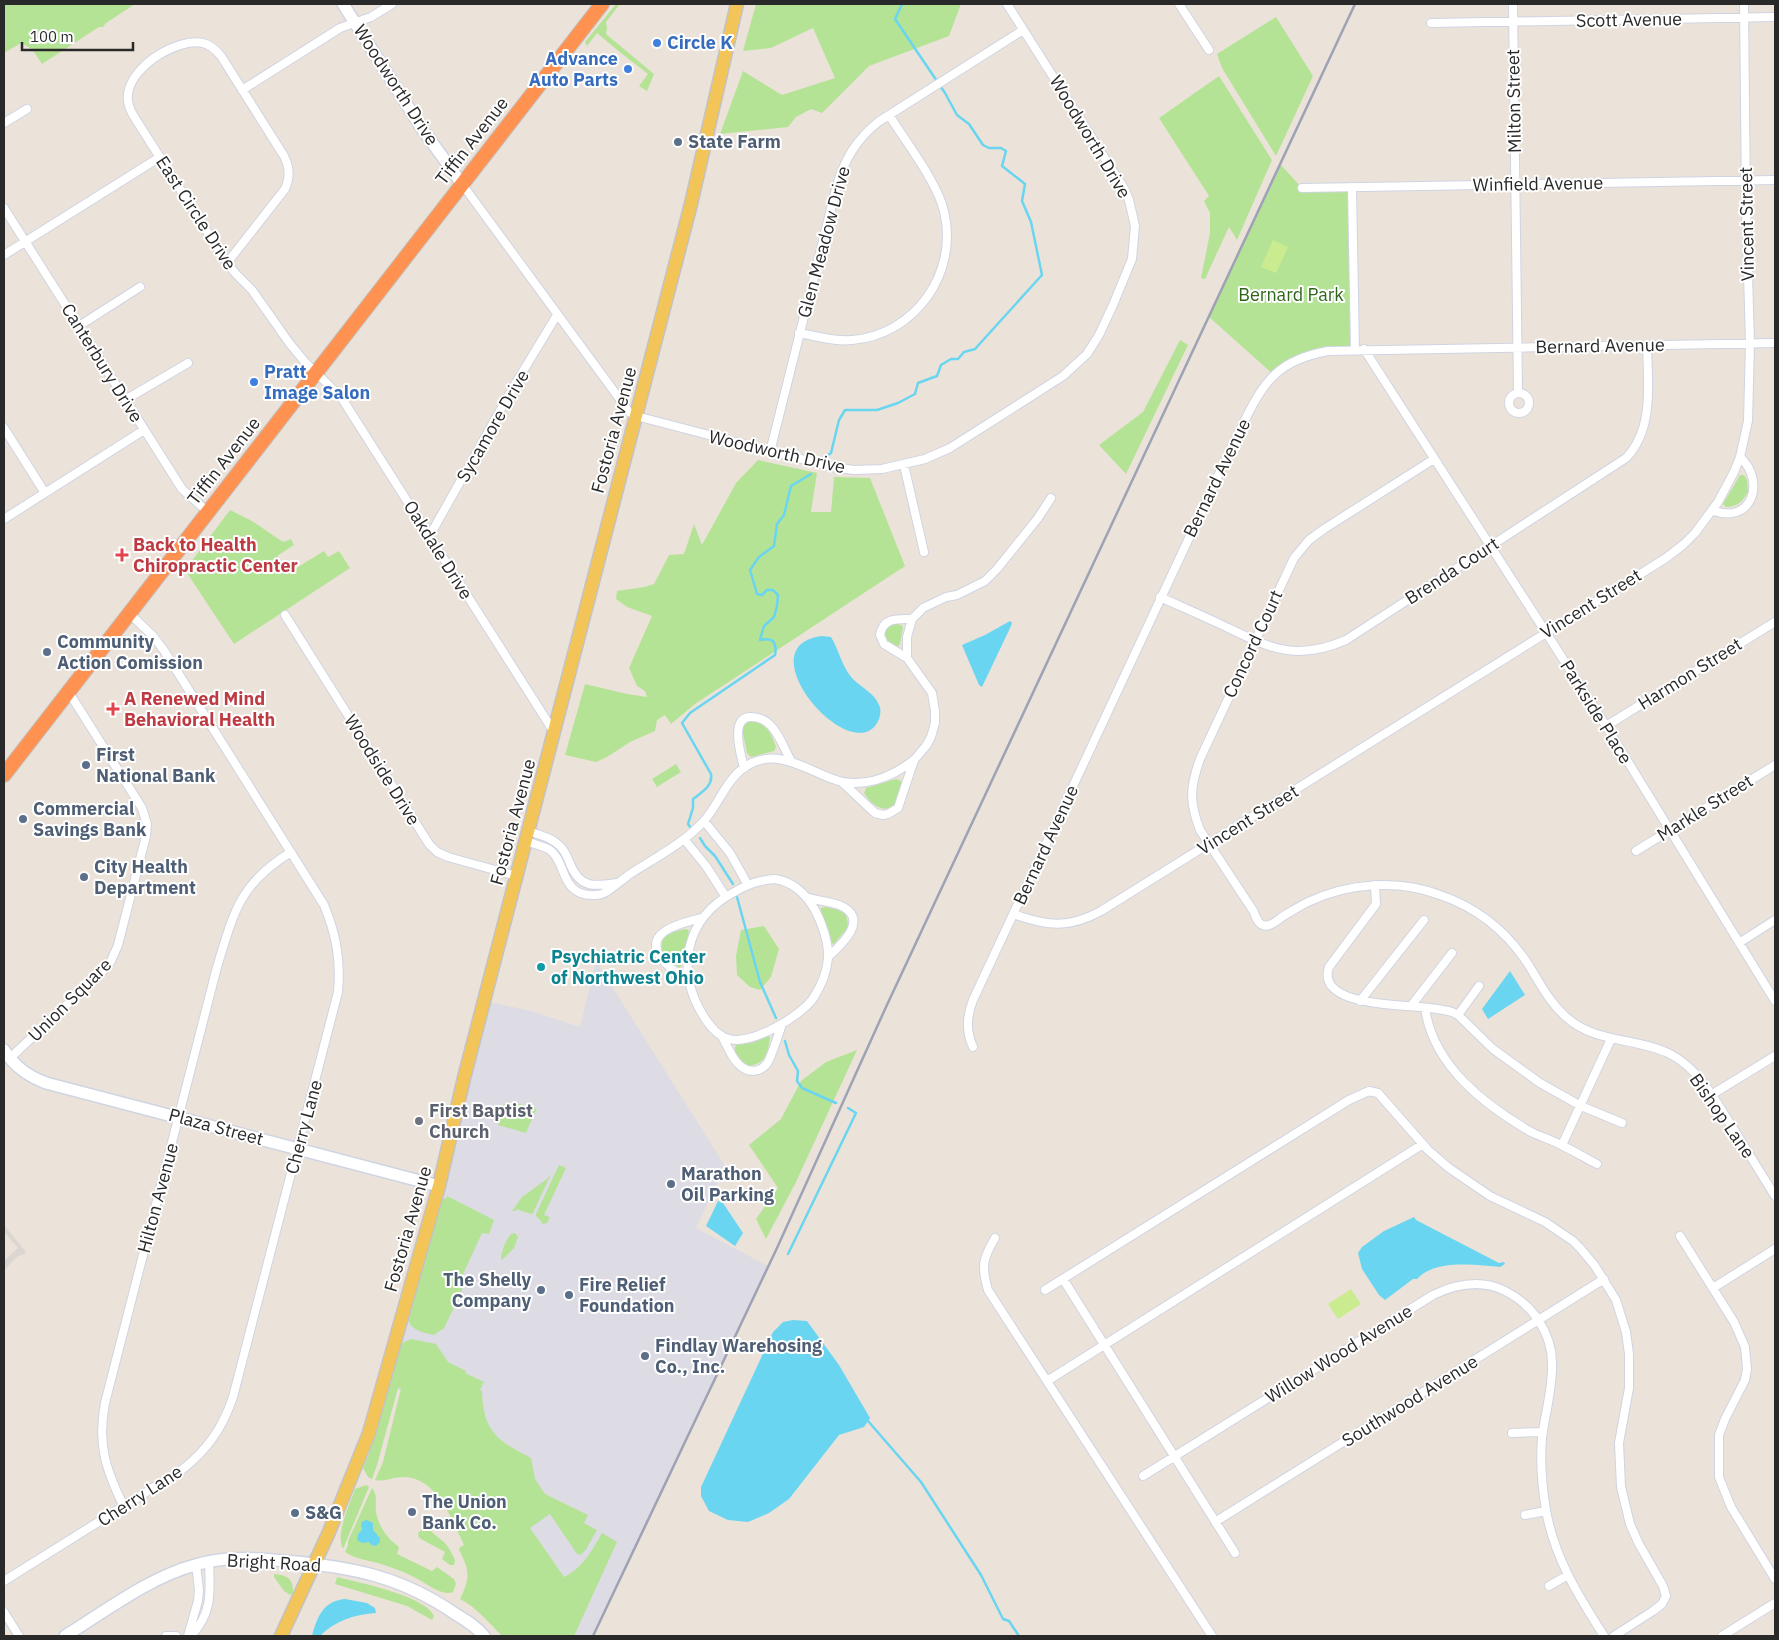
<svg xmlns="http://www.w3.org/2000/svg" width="1779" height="1640" font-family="'IBM Plex Sans',sans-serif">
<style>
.industrial{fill:#dddbe3}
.green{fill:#b5e395}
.pitch{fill:#cbeb90}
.plaza{fill:#dcd6d1}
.water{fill:#6ad5f0}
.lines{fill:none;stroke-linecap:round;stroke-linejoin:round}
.stream{stroke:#6ad5f0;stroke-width:2.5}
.street-casing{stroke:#cfd4e2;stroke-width:10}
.secondary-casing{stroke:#cfd4e2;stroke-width:14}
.primary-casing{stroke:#c3c3c3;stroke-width:15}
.highway-casing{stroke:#c3c3c3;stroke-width:16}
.street{stroke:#fff;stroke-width:8}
.secondary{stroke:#fff;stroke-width:11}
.primary{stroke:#f3c458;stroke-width:12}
.highway{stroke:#ff9151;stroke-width:14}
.rail{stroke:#9da2b4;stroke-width:2.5}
.shop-dot{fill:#3f7fe0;stroke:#fff;stroke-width:2}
.service-dot{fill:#5c6f8a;stroke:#fff;stroke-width:2}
.health-dot{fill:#e0444e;stroke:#fff;stroke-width:2}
.culture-dot{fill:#0f9aa8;stroke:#fff;stroke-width:2}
.worship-dot{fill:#6b7280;stroke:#fff;stroke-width:2}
.labels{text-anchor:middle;stroke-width:4;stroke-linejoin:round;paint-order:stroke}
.street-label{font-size:18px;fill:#292929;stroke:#fff}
.shop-label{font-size:18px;font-weight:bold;fill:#366cbe;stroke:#fff;text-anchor:start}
.service-label{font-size:18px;font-weight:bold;fill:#4e5e75;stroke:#fff;text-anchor:start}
.park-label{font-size:18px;fill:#2d6618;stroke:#fff}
.health-label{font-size:18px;font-weight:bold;fill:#be3a42;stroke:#fff;text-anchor:start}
.culture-label{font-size:18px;font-weight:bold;fill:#0d838f;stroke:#fff;text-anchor:start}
.worship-label{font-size:18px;font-weight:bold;fill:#5b616d;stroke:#fff;text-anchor:start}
</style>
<rect width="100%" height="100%" fill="#ebe3da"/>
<path class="industrial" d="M596 961 725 1166 696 1228 768 1266 593 1636H555L402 1390 383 1389 484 1001 531 1011 580 1027Z"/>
<path class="green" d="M4 4H135L106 23 103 27H99L42 64 32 49 21 43 4 53Z
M616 4H620L606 22 607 29 606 34 654 74 647 91 639 86 648 74 616 49 597 33 587 46 585 42Z
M756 4H961L949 36 869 66 822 113 811 109 796 117 788 127 720 134 743 71 782 95 835 78 813 28 771 48 743 51Z
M1276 17 1313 76 1276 156 1222 68 1217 54Z
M1219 76 1272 160 1237 240 1229 227 1205 279 1201 278 1210 233V213L1204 201 1209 196 1159 118Z
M1281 165 1302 188 1352 187 1355 350 1317 353 1274 375 1209 317Z
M1180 340 1188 345 1126 474 1099 445 1143 412Z
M758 460 817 473 811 512H831L834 477 870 478 905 566 695 704 671 724 665 715 657 720 655 731 630 742 607 757 596 762 565 755 585 684 627 694 647 697 645 691 637 686 629 668 652 616 627 607 616 599 617 591 644 587 654 584 669 555 684 554 694 524 702 545 736 483Z
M1740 475H1744L1747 480 1748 492C1743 501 1737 507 1726 507L1723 504Z
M230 510 252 521 283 542 291 539 294 545 277 556 288 573 324 551 328 557 339 551 350 568 234 644 185 570Z
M893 623 901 625 903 627 900 644 897 647 887 643C883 633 883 628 893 623Z
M747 721C764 720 771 732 776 747L774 751 751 757 747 753 742 729Z
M676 764 681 772 657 787 652 779Z
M896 779 901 781C905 811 880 819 864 793L866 788Z
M825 907C840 910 848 910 848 927L834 944 831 943 821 911V908Z
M764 926 779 949 771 977 760 990 750 987 737 975 736 956 741 930Z
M686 929 689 931C687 940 684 963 680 968 669 960 656 953 664 938 667 935 666 934 670 933 675 931 681 930 686 929Z
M767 1036 770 1037C768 1053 766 1064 748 1066 740 1062 732 1053 736 1044L752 1043Z
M857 1050 795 1184 766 1239 756 1219 778 1188 749 1145 781 1119 801 1081 826 1062Z
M509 1102 535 1107 536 1110 526 1133 498 1125 503 1105Z
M559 1165 566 1168 544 1215 550 1217 547 1223 541 1224 542 1222 536 1216V1214Z
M551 1174 533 1213 531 1214 516 1209V1211H512L522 1197 547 1179Z
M447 1196 494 1220 489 1234 482 1233 458 1285 462 1288V1291L444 1328 434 1335C422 1332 410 1331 407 1316L442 1198 446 1199Z
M515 1233 518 1237 514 1248 502 1260 501 1259C502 1250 505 1241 511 1234Z
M411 1339 436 1344 448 1362 466 1371 465 1373 484 1382 480 1390 482 1391C483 1432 498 1441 531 1458L535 1479 545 1494 588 1515 584 1523 597 1530 585 1551 580 1555 577 1554 550 1514 530 1528 564 1577C583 1568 592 1550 602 1533L617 1542 574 1636H502C489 1623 476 1607 460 1599 470 1579 470 1570 459 1550L460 1547 464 1545C452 1520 438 1480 406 1477 395 1476 385 1482 375 1480L383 1462 401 1388H398L377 1465 372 1479 368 1477 363 1468C380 1429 389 1385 400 1344Z
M366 1485 369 1487 343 1549C335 1534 350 1504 355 1489Z
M372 1488C378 1495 375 1502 376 1511 378 1526 387 1538 399 1547L397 1554 432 1571 437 1567 454 1579 456 1584 453 1592C441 1597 425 1582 414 1577 402 1571 390 1567 378 1563 366 1560 355 1559 345 1552L348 1545V1541Z
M426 1525C431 1533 437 1536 444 1542 449 1547 452 1554 455 1560L454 1565H450L442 1559 445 1552 419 1538 418 1533Z
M274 1574C287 1575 294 1579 293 1593L290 1595 284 1591 274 1577Z
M337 1577C357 1582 426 1596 434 1616L432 1620 407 1606 335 1584Z"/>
<path class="pitch" d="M1273 240 1288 247 1276 273 1261 267Z
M1351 1289 1361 1304 1338 1319 1328 1304Z"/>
<path class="plaza" d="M4 1225 26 1252 23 1255 18 1256 4 1270V1261L18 1248 4 1232Z"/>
<path class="water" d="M1010 621 1012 623 1011 626 982 687 979 685 962 645 985 635Z
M822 636 831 637C839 650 842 667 852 678 861 688 874 692 879 705 882 711 880 720 875 726 844 762 746 645 822 636Z
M1510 971 1525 995 1488 1019 1482 1009Z
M718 1201 723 1203 743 1233 735 1246 706 1226Z
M1414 1217 1416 1220 1499 1263 1504 1262 1505 1264 1500 1267C1476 1265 1435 1259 1417 1279H1413L1385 1300 1379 1295 1362 1269 1358 1253 1362 1247 1384 1231Z
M793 1320 807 1321 839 1365 870 1418 864 1427 839 1435 789 1499 769 1513 748 1522 728 1520 709 1511 701 1496V1487L773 1332 783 1322Z
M367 1520 373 1523V1530L380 1538V1542L376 1546 371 1545 369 1542 362 1543 357 1540 358 1534 362 1530 361 1524 363 1521Z
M345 1599 367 1603 375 1608 376 1613C356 1614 334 1621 320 1636H312C317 1617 323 1601 345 1599Z"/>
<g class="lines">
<path class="stream" d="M825 457 831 453 839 420 845 410H877L898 403 915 394 918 383 937 376 941 365 951 359H958L964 352 975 349 1042 275 1031 222 1022 201 1025 184 1002 166 1006 151 1001 148H989L983 145 969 124 957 115 945 93 895 19 902 4
M691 828 688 824 693 808V799C702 792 713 786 711 774L682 723 690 713 775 655C777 643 774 637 760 640L764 626 774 617 777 606 778 595 773 590H767L762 595 757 594 750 570 759 557 774 546 777 524 784 515 791 486 811 474
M700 838 705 846 715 856 733 884
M737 897 760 982 776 1018
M785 1041 789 1055 798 1071 797 1081 802 1088 836 1103
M788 1254 856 1113 848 1108
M868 1421 921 1482 981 1575 1003 1619 1009 1621 1019 1636"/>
<defs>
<path id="street" d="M1179 4 1209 50
M1513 4 1518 392
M1431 23 1775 17
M242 90 340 28 371 17 392 4
M4 123 27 109
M462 184 616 394 629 412 636 416 832 467 854 470 882 469 925 459 950 448 1063 376 1087 354 1099 335 1113 305 1132 259 1135 226 1129 200 1125 190 1007 4
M1352 187 1355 350
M1302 188 1775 180
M4 208 182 489 208 512
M4 255 160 157
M227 263 285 189C290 177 290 168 284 156L221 56C216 50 211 45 203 43 177 38 136 64 129 89 126 98 128 106 133 115L227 263 236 274 252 290 290 344 305 362 341 397 554 732
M79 326 140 287
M799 333C817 336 834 342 852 340 915 335 959 273 944 211 937 182 906 142 889 115
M1364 349 1606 726 1775 1001
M1509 403a10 10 0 1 1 20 0a10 10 0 1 1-20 0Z
M125 400 188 363
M4 428 45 493
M770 452 837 185C845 159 856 140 878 122L1023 30
M1434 459 1324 529 1309 540 1294 558 1200 759C1190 787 1189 802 1200 830L1254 912C1256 919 1260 928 1269 925 1274 924 1280 918 1285 915 1292 911 1300 906 1308 902 1348 883 1398 879 1440 895 1475 907 1505 930 1526 961 1538 979 1548 1001 1565 1016 1595 1044 1636 1037 1670 1054 1698 1068 1715 1100 1731 1125 1746 1149 1760 1172 1775 1196
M904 465 924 552
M1712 510C1751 526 1767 482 1740 457
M4 519 144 430
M429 537 514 386 557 315
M1160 597C1182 607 1203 616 1224 626 1270 648 1295 662 1346 640L1626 458C1654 429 1648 384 1647 346
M285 615 429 844 437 852 448 857 517 876
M907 658 884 644 880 635C883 617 898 619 912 619
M1606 726 1775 622
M744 768C741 755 729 717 751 717 759 717 767 721 772 727 780 736 785 750 791 761
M842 782 875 813 883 815 888 814 898 808 914 760 926 746 931 737 935 723V711L932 693 907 658V637L912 619 923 608 946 597 957 595 985 581 997 569 1038 518 1051 498
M704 821 730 853 748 885
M528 831C539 835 551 837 560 846 566 852 568 859 571 866 581 889 596 886 617 883
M684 839 706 866 726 897
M526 841C533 844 544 846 550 850 567 862 560 897 595 895 599 895 603 894 606 892 614 887 622 880 630 874 655 858 684 843 704 821 719 804 727 777 748 765 778 748 805 769 833 779 862 790 892 777 914 760
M1636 851 1775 765
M775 879C794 882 806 894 815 910 822 923 829 943 828 958 827 971 821 986 814 997 802 1016 752 1045 729 1039 718 1036 712 1028 706 1020 674 972 684 918 736 891 749 884 759 880 775 879Z
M1375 885 1376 904 1329 967C1317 1002 1385 1004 1406 1006 1421 1007 1437 1008 1452 1012L1458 1015 1493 1049 1540 1083 1581 1106 1622 1123
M808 898C818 900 829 902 839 905 871 918 842 944 828 957
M1013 914C1048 926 1068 929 1101 911L1666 558 1684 544 1695 533 1718 502 1734 472 1740 457 1748 421 1750 343 1746 205 1744 4
M1739 943 1775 920
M690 983C680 975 667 967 660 957 643 930 685 923 701 918
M1360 1001 1424 920
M1411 1006 1452 953
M1425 1008C1433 1065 1483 1104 1531 1132 1541 1137 1553 1140 1563 1146 1574 1151 1585 1158 1597 1164
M1458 1015 1479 986
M722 1036C729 1049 738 1076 758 1070 762 1069 767 1065 769 1060 774 1049 778 1036 782 1024
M973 1047C966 1032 967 1015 973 1000L1218 476C1226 459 1234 442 1243 424 1264 381 1278 360 1328 351L1775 343
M10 1058 104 970 111 961 118 945 146 836 147 824 142 808 68 691
M1711 1095 1775 1056
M1562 1145 1611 1039
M1680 1236 1734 1322 1745 1347 1747 1369 1745 1380 1725 1419 1719 1435V1477L1731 1507 1775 1579
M995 1238C983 1258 981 1266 988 1290L1212 1636
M1063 1279 1235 1553
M1713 1288 1775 1249
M1045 1290 1349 1100 1369 1091 1378 1093 1428 1150 1449 1168 1490 1196 1545 1222 1573 1241 1581 1249 1595 1266 1616 1300 1626 1332 1629 1354V1388L1619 1443 1621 1487 1630 1524 1639 1544 1663 1586 1666 1596 1662 1604 1653 1611 1614 1636
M1047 1381 1423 1144
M1512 1433 1543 1432
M1143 1476 1433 1295C1456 1284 1481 1279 1505 1291 1532 1304 1552 1333 1552 1363 1553 1388 1545 1413 1542 1438 1540 1462 1542 1486 1546 1510 1554 1557 1579 1597 1604 1636
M124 1507C106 1470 97 1445 105 1403L217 967C234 912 239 884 291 852
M1525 1515 1546 1511
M1215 1522 1604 1279
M4 1581 183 1469C208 1449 223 1427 233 1397L338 992C341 960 336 934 324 905L163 649 153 636 129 613
M1549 1586 1568 1575
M4 1612 19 1636
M166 1636H176
M188 1636 198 1601 199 1590 196 1564
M191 1636C213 1612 210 1592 209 1561
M1722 1636 1775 1603"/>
<path id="secondary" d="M343 4 423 130 462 184
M4 1050C15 1067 28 1076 46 1083L439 1186
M65 1636C104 1612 150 1577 195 1565 224 1556 255 1558 285 1561 352 1567 401 1576 457 1615 467 1621 477 1627 484 1636"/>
<path id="primary" d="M281 1636 329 1532 369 1433 439 1186 464 1078 691 204 737 4"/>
<path id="highway" d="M4 775 602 4"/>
</defs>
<use href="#street" class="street-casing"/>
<use href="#secondary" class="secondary-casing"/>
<use href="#primary" class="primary-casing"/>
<use href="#highway" class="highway-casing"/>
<use href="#street" class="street"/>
<use href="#secondary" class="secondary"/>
<use href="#primary" class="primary"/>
<use href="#highway" class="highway"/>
<path class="rail" d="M593 1636 777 1248 886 1007 1355 4"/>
</g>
<g class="shop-dot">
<circle cx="657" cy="43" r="5"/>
<circle cx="628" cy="69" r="5"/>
<circle cx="254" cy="382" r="5"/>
</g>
<g class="service-dot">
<circle cx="678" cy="142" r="5"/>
<circle cx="47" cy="652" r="5"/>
<circle cx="86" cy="765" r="5"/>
<circle cx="23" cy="819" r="5"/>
<circle cx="84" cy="877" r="5"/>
<circle cx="671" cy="1184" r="5"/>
<circle cx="541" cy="1290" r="5"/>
<circle cx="569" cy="1295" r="5"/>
<circle cx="645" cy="1356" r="5"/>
<circle cx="412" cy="1512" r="5"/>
<circle cx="295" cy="1513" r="5"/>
</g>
<g class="health-dot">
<path d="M119.5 547.5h5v5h5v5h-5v5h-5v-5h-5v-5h5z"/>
<path d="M110.5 701.5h5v5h5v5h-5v5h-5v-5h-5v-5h5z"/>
</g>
<circle class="culture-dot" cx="541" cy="967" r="5"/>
<circle class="worship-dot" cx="419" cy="1121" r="5"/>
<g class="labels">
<g class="street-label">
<text transform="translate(1629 20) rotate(-1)" y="6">Scott Avenue</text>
<text transform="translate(396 85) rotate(57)" y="6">Woodworth Drive</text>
<text transform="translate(1514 101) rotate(-91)" y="6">Milton Street</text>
<text transform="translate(1090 137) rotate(59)" y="6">Woodworth Drive</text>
<text transform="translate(472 141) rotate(-52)" y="6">Tiffin Avenue</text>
<text transform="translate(1538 184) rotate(-1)" y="6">Winfield Avenue</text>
<text transform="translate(196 213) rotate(57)" y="6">East Circle Drive</text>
<text transform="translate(1747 224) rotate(-91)" y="6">Vincent Street</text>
<text transform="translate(824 242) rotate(-75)" y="6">Glen Meadow Drive</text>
<text transform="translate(1600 346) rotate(-1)" y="6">Bernard Avenue</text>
<text transform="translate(102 363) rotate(58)" y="6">Canterbury Drive</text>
<text transform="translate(493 426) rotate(-60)" y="6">Sycamore Drive</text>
<text transform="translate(614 430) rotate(-75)" y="6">Fostoria Avenue</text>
<text transform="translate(777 452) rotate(13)" y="6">Woodworth Drive</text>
<text transform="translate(224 461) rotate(-52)" y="6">Tiffin Avenue</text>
<text transform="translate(1217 478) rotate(-64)" y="6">Bernard Avenue</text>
<text transform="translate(438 550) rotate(58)" y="6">Oakdale Drive</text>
<text transform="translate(1452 571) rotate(-33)" y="6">Brenda Court</text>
<text transform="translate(1591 604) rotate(-32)" y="6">Vincent Street</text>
<text transform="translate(1253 644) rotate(-65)" y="6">Concord Court</text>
<text transform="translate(1690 674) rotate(-32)" y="6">Harmon Street</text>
<text transform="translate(1596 712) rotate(58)" y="6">Parkside Place</text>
<text transform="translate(382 770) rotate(58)" y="6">Woodside Drive</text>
<text transform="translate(1705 808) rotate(-32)" y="6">Markle Street</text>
<text transform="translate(1248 820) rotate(-32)" y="6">Vincent Street</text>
<text transform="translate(513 822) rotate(-75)" y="6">Fostoria Avenue</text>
<text transform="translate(1046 845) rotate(-65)" y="6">Bernard Avenue</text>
<text transform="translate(70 1000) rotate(-45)" y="6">Union Square</text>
<text transform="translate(1722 1116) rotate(55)" y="6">Bishop Lane</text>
<text transform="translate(216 1127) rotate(15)" y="6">Plaza Street</text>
<text transform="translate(304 1127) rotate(-75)" y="6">Cherry Lane</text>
<text transform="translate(158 1198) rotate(-75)" y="6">Hilton Avenue</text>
<text transform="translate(408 1229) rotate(-74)" y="6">Fostoria Avenue</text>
<text transform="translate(1339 1354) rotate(-32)" y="6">Willow Wood Avenue</text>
<text transform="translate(1410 1401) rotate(-32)" y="6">Southwood Avenue</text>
<text transform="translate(140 1496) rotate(-33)" y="6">Cherry Lane</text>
<text transform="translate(274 1563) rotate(3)" y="6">Bright Road</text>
</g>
<g class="shop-label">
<text x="667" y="49">Circle K</text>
<text x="618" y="65" text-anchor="end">Advance<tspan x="618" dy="21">Auto Parts</tspan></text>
<text x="264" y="378">Pratt<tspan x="264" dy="21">Image Salon</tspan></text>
</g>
<g class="service-label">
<text x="688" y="148">State Farm</text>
<text x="57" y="648">Community<tspan x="57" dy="21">Action Comission</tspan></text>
<text x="96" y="761">First<tspan x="96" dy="21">National Bank</tspan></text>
<text x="33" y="815">Commercial<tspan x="33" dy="21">Savings Bank</tspan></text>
<text x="94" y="873">City Health<tspan x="94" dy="21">Department</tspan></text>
<text x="681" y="1180">Marathon<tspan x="681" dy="21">Oil Parking</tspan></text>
<text x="531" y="1286" text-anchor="end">The Shelly<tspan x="531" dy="21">Company</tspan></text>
<text x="579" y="1291">Fire Relief<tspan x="579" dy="21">Foundation</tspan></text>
<text x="655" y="1352">Findlay Warehosing<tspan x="655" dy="21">Co., Inc.</tspan></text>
<text x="422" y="1508">The Union<tspan x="422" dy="21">Bank Co.</tspan></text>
<text x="305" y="1519">S&amp;G</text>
</g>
<g class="park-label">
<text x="1291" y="301">Bernard Park</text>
</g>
<g class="health-label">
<text x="133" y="551">Back to Health<tspan x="133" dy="21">Chiropractic Center</tspan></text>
<text x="124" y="705">A Renewed Mind<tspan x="124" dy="21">Behavioral Health</tspan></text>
</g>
<g class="culture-label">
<text x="551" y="963">Psychiatric Center<tspan x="551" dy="21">of Northwest Ohio</tspan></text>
</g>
<g class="worship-label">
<text x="429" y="1117">First Baptist<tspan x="429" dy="21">Church</tspan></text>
</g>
</g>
<rect width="1779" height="1640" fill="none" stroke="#292929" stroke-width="10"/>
<path d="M22 42v8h111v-8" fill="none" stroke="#292929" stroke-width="2.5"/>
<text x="30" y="42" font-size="15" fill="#292929" stroke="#ffffff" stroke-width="4" paint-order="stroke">100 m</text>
</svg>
